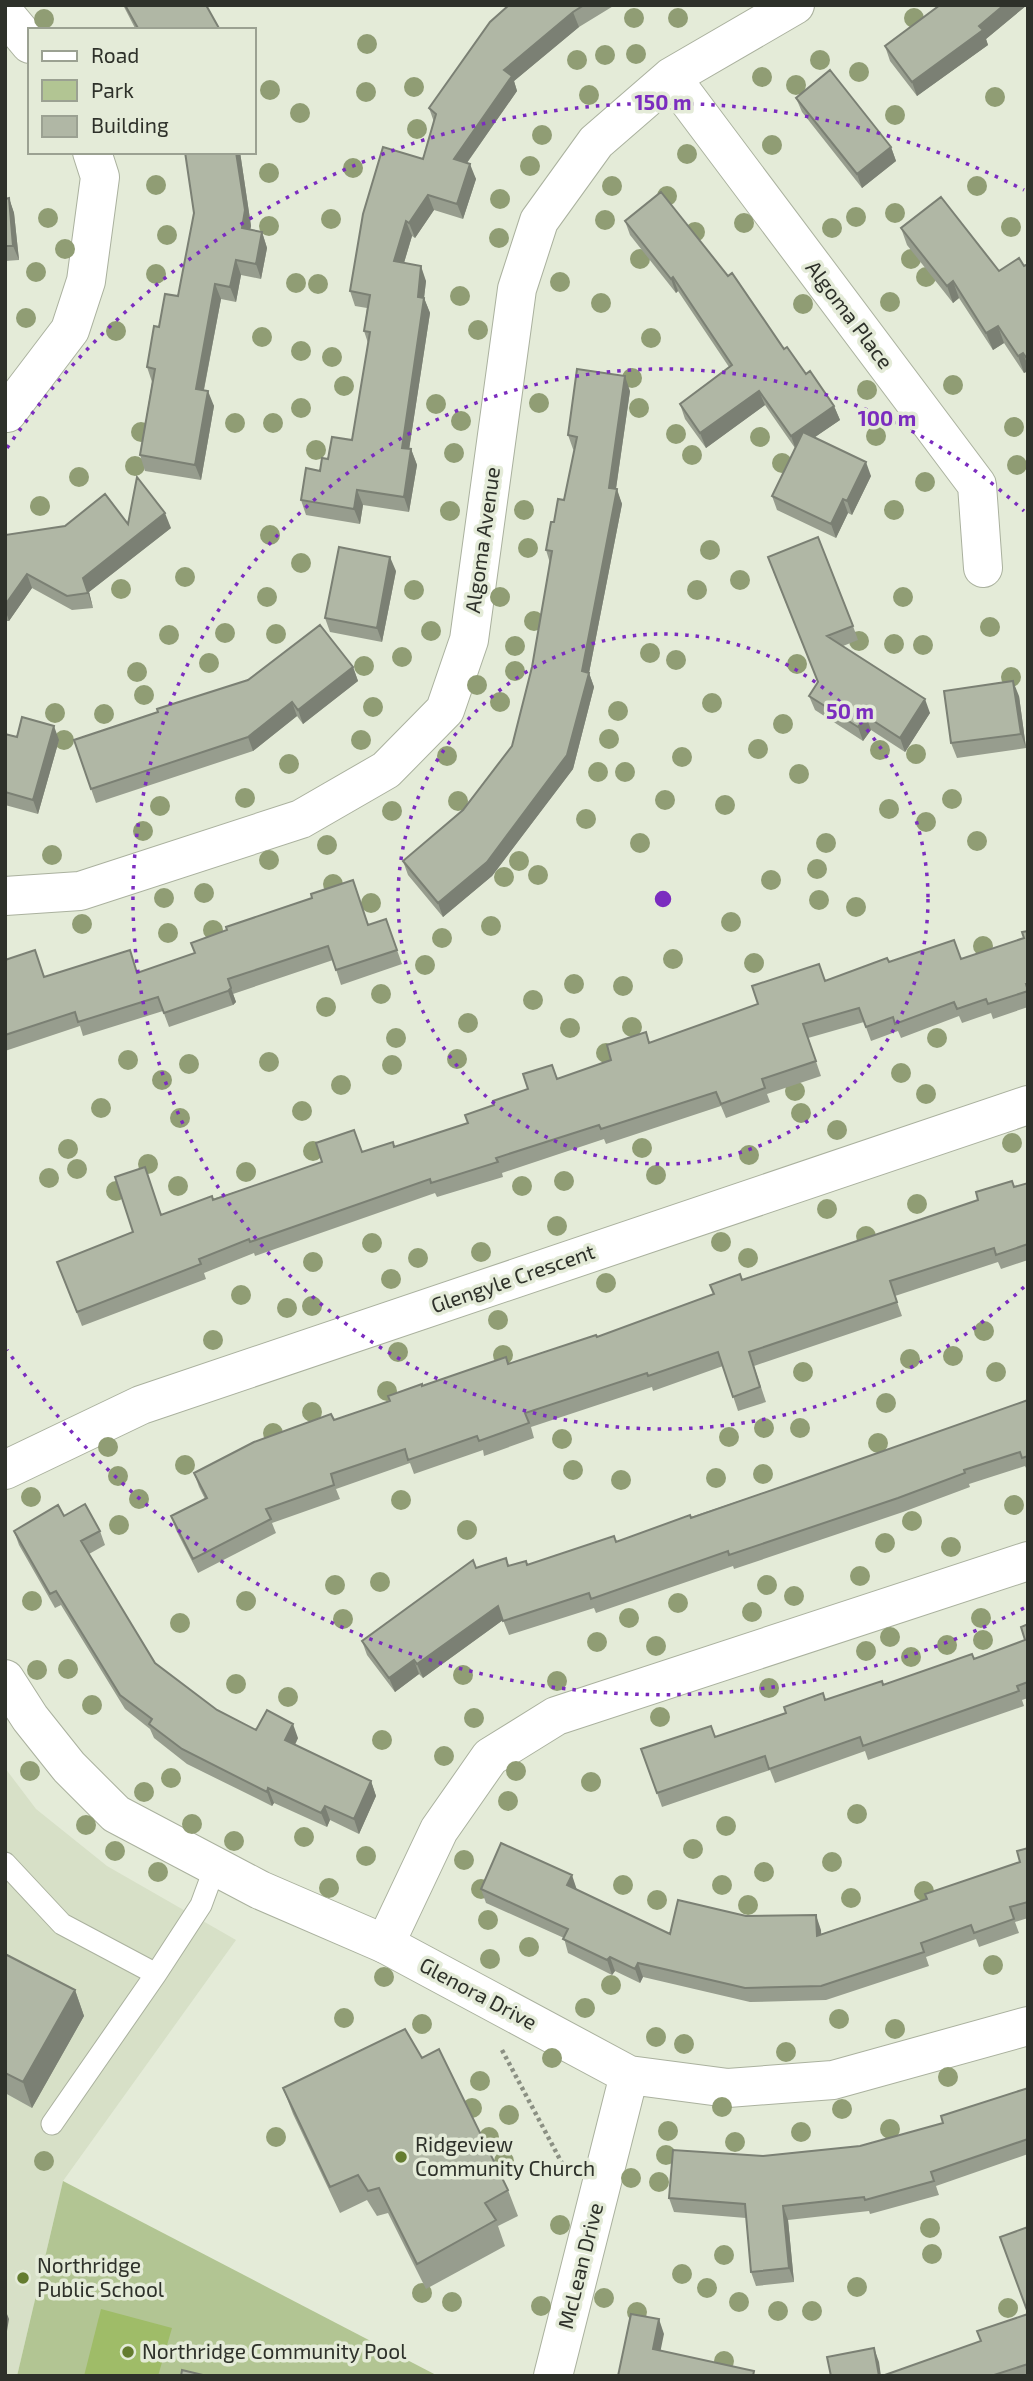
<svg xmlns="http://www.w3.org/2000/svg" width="1033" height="2381" font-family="'Exo 2',sans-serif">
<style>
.built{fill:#d7e0c7}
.green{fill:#b2c593}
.water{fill:#9fbc68}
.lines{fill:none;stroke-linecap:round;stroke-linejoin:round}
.lane-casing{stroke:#aab19e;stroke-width:23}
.street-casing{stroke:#aab19e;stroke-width:40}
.secondary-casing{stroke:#aab19e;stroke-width:40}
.path{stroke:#8b9083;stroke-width:4.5;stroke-dasharray:3.5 3.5;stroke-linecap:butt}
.lane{stroke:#fff;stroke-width:21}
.street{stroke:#fff;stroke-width:38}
.secondary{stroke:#fff;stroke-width:38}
.tree{fill:#909d74}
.wall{fill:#979d8e}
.shaded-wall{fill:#7b8074}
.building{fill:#b0b7a5;stroke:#7b8074;stroke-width:2}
.ring{fill:none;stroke:#7b2cbf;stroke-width:3.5;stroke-dasharray:3.5 7}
.poi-dot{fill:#647c2f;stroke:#e4ebd8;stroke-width:2.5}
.labels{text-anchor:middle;stroke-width:7;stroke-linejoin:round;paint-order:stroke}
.street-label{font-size:21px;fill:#2e312a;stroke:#e4ebd8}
.poi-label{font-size:21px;fill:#2e312a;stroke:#e4ebd8;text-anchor:start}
.centre{fill:#7b2cbf;stroke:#e4ebd8;stroke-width:3.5}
.ring-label{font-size:21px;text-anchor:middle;font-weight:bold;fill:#7b2cbf;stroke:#e4ebd8;stroke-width:7;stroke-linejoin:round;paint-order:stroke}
</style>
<rect width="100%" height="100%" fill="#e4ebd8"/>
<path class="built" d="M5 1768 36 1809 107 1866 236 1940 63 2181 17 2376H5Z"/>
<path class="green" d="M63 2181 438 2376H17Z"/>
<path class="water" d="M101 2309 172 2328 158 2376H84Z"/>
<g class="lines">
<defs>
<path id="lane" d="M5 1863 62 1924 156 1974 201 1905 215 1867
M52 2124 156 1974"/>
<path id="street" d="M5 14 30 44
M671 77 977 485 983 568
M7 413 70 330 86 281 100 177 92 152
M5 896 80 891 301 819 386 770 445 710 469 640 517 289 539 221 596 142 671 77 795 5
M5 1470 141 1405 1028 1105
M385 1944 439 1830 490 1757 556 1716 1028 1561"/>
<path id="secondary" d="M5 1679 30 1718 69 1767 116 1814 260 1890 385 1944 629 2075 728 2088 833 2080 1028 2026
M553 2376 629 2075"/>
</defs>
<use href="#lane" class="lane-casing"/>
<use href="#street" class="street-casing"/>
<use href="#secondary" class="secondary-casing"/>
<path class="path" d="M502 2050 564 2167"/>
<use href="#lane" class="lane"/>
<use href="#street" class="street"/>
<use href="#secondary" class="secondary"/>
</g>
<g class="tree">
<circle cx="634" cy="18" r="10"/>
<circle cx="678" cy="18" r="10"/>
<circle cx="914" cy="18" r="10"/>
<circle cx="44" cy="19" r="10"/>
<circle cx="367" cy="44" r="10"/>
<circle cx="636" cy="54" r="10"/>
<circle cx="605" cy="55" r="10"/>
<circle cx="577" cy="60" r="10"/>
<circle cx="820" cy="60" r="10"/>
<circle cx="859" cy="72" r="10"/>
<circle cx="762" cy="77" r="10"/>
<circle cx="796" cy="85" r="10"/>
<circle cx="414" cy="87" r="10"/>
<circle cx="270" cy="90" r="10"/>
<circle cx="366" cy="92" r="10"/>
<circle cx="589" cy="95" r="10"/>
<circle cx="995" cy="97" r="10"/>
<circle cx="300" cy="113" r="10"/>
<circle cx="895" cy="115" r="10"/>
<circle cx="417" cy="129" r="10"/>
<circle cx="542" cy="135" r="10"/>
<circle cx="772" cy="145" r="10"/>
<circle cx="687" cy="154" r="10"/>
<circle cx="530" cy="166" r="10"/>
<circle cx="353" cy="168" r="10"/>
<circle cx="269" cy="173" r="10"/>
<circle cx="156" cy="185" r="10"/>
<circle cx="612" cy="186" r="10"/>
<circle cx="977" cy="186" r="10"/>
<circle cx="667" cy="196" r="10"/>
<circle cx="500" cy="199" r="10"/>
<circle cx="895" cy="213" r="10"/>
<circle cx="856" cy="217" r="10"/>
<circle cx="48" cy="218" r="10"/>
<circle cx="331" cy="219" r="10"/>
<circle cx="605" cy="220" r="10"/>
<circle cx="744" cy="223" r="10"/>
<circle cx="269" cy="226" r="10"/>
<circle cx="1011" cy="227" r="10"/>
<circle cx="832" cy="228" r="10"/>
<circle cx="695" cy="232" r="10"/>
<circle cx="167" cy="235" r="10"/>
<circle cx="499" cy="238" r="10"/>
<circle cx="65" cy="249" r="10"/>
<circle cx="640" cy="259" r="10"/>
<circle cx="911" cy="259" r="10"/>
<circle cx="36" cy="272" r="10"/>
<circle cx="156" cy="274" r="10"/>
<circle cx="926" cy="277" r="10"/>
<circle cx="560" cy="282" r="10"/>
<circle cx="296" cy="283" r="10"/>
<circle cx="318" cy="284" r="10"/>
<circle cx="460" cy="296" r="10"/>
<circle cx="890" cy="302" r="10"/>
<circle cx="601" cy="303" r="10"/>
<circle cx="803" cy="304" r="10"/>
<circle cx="26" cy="318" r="10"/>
<circle cx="478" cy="330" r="10"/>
<circle cx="116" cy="331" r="10"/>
<circle cx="262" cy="337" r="10"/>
<circle cx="651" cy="338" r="10"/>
<circle cx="301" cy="351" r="10"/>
<circle cx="332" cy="357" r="10"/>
<circle cx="632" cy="378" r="10"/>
<circle cx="953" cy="385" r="10"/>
<circle cx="344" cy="386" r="10"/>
<circle cx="867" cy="390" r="10"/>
<circle cx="539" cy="403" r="10"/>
<circle cx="436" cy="404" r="10"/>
<circle cx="301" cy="408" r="10"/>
<circle cx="639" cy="408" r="10"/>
<circle cx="461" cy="421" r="10"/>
<circle cx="235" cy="423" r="10"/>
<circle cx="273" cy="423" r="10"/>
<circle cx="1014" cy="427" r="10"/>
<circle cx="141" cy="432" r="10"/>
<circle cx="676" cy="434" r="10"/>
<circle cx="876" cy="436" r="10"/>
<circle cx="760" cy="437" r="10"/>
<circle cx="316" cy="450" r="10"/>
<circle cx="454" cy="453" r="10"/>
<circle cx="692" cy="455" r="10"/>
<circle cx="782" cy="463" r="10"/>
<circle cx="1017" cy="465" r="10"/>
<circle cx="135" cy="466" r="10"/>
<circle cx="79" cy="477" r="10"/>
<circle cx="925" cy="482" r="10"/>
<circle cx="40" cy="506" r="10"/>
<circle cx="524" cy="510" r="10"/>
<circle cx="894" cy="510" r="10"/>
<circle cx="450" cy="511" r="10"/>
<circle cx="270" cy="535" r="10"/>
<circle cx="528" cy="548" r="10"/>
<circle cx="710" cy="550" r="10"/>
<circle cx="301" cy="563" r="10"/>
<circle cx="185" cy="577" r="10"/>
<circle cx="740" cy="580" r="10"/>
<circle cx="121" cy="589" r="10"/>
<circle cx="414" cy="590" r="10"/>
<circle cx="697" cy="590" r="10"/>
<circle cx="267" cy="597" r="10"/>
<circle cx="500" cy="597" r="10"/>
<circle cx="903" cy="597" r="10"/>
<circle cx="534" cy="621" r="10"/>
<circle cx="990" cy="627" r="10"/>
<circle cx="431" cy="631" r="10"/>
<circle cx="225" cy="633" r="10"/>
<circle cx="276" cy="634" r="10"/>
<circle cx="169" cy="635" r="10"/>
<circle cx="859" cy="641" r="10"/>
<circle cx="894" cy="644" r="10"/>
<circle cx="923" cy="645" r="10"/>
<circle cx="515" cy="646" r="10"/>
<circle cx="650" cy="653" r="10"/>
<circle cx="402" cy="657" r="10"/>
<circle cx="676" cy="660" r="10"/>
<circle cx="209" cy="663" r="10"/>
<circle cx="797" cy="664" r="10"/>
<circle cx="364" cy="666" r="10"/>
<circle cx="515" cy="671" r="10"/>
<circle cx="137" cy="672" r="10"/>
<circle cx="1011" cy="677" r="10"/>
<circle cx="477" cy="685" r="10"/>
<circle cx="144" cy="695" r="10"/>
<circle cx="500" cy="702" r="10"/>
<circle cx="712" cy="703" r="10"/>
<circle cx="373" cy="707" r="10"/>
<circle cx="618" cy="711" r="10"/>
<circle cx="55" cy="713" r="10"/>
<circle cx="104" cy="714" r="10"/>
<circle cx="783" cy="724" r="10"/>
<circle cx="609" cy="739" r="10"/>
<circle cx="64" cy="740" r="10"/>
<circle cx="361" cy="740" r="10"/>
<circle cx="758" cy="749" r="10"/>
<circle cx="880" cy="750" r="10"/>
<circle cx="916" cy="754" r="10"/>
<circle cx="447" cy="756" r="10"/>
<circle cx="682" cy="757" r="10"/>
<circle cx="289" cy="764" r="10"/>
<circle cx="598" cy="772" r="10"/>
<circle cx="625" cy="772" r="10"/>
<circle cx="799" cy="774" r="10"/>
<circle cx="245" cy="798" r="10"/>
<circle cx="952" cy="799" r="10"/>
<circle cx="665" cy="800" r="10"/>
<circle cx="458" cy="801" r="10"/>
<circle cx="725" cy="805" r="10"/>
<circle cx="160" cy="806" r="10"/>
<circle cx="889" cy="809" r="10"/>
<circle cx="392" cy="811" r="10"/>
<circle cx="586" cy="819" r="10"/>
<circle cx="926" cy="822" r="10"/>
<circle cx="143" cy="831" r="10"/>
<circle cx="977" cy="841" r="10"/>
<circle cx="640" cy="843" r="10"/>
<circle cx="826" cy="843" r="10"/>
<circle cx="327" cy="845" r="10"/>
<circle cx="52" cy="855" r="10"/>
<circle cx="269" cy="860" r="10"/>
<circle cx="519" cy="861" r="10"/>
<circle cx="817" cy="869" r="10"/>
<circle cx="538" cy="875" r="10"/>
<circle cx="504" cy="877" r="10"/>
<circle cx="771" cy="880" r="10"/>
<circle cx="333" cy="884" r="10"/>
<circle cx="204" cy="893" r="10"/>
<circle cx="164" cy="898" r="10"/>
<circle cx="819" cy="900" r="10"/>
<circle cx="371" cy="903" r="10"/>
<circle cx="856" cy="907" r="10"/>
<circle cx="731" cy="922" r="10"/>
<circle cx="82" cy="924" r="10"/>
<circle cx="491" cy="926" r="10"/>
<circle cx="213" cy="930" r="10"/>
<circle cx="168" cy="933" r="10"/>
<circle cx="442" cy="938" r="10"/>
<circle cx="983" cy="946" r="10"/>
<circle cx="673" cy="959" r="10"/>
<circle cx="754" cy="963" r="10"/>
<circle cx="425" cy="965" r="10"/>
<circle cx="574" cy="984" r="10"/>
<circle cx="623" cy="986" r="10"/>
<circle cx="381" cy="994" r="10"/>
<circle cx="533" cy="1000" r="10"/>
<circle cx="326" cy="1007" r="10"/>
<circle cx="468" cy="1023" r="10"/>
<circle cx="632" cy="1027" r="10"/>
<circle cx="570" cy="1028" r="10"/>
<circle cx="396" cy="1038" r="10"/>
<circle cx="937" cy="1038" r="10"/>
<circle cx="606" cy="1053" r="10"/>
<circle cx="457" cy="1059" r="10"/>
<circle cx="128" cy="1060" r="10"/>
<circle cx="269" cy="1062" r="10"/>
<circle cx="189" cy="1064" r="10"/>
<circle cx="392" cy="1065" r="10"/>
<circle cx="901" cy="1073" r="10"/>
<circle cx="162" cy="1080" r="10"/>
<circle cx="341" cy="1085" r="10"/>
<circle cx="795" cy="1091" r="10"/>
<circle cx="926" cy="1094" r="10"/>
<circle cx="101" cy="1108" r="10"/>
<circle cx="302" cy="1111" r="10"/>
<circle cx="801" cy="1113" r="10"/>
<circle cx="180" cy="1118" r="10"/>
<circle cx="837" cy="1130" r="10"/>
<circle cx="1012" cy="1143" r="10"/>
<circle cx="642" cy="1148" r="10"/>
<circle cx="68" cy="1149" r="10"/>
<circle cx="313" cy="1151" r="10"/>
<circle cx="749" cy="1155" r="10"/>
<circle cx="148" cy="1164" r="10"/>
<circle cx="77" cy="1169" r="10"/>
<circle cx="246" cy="1172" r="10"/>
<circle cx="656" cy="1175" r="10"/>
<circle cx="49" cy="1178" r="10"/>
<circle cx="564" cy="1181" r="10"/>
<circle cx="178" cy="1186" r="10"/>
<circle cx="522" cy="1186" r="10"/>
<circle cx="116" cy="1191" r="10"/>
<circle cx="917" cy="1204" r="10"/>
<circle cx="827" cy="1209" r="10"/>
<circle cx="557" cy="1226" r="10"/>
<circle cx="866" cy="1236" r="10"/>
<circle cx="721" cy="1242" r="10"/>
<circle cx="372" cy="1243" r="10"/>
<circle cx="481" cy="1252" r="10"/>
<circle cx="418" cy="1258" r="10"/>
<circle cx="748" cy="1258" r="10"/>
<circle cx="313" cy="1262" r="10"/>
<circle cx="391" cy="1279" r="10"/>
<circle cx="606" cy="1283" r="10"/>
<circle cx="241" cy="1295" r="10"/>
<circle cx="312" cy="1306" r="10"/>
<circle cx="287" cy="1308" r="10"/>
<circle cx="498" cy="1320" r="10"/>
<circle cx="984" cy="1331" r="10"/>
<circle cx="213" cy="1340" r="10"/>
<circle cx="398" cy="1352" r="10"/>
<circle cx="503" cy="1355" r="10"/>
<circle cx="953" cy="1356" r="10"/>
<circle cx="910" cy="1359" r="10"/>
<circle cx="803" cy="1372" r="10"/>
<circle cx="996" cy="1372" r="10"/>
<circle cx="387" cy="1391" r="10"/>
<circle cx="886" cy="1403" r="10"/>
<circle cx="312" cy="1412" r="10"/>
<circle cx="764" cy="1428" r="10"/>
<circle cx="800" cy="1428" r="10"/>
<circle cx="273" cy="1433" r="10"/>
<circle cx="729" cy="1437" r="10"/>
<circle cx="562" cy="1439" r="10"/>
<circle cx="878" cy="1443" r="10"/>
<circle cx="108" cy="1447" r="10"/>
<circle cx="185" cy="1465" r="10"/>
<circle cx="573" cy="1470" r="10"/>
<circle cx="763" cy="1474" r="10"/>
<circle cx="118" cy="1476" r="10"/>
<circle cx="716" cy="1478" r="10"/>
<circle cx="621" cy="1480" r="10"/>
<circle cx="31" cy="1497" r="10"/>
<circle cx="139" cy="1499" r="10"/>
<circle cx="401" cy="1500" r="10"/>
<circle cx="1014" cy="1505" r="10"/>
<circle cx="912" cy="1521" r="10"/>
<circle cx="119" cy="1525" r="10"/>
<circle cx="467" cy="1530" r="10"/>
<circle cx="885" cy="1543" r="10"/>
<circle cx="951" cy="1547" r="10"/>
<circle cx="860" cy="1576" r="10"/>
<circle cx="380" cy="1582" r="10"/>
<circle cx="335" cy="1585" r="10"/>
<circle cx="767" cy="1585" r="10"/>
<circle cx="794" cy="1596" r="10"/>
<circle cx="32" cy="1601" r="10"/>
<circle cx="246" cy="1601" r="10"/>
<circle cx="678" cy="1603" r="10"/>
<circle cx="752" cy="1612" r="10"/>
<circle cx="629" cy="1618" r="10"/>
<circle cx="981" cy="1618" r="10"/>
<circle cx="343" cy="1619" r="10"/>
<circle cx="180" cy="1623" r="10"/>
<circle cx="890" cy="1637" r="10"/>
<circle cx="983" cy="1640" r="10"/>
<circle cx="597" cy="1642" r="10"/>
<circle cx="947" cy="1645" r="10"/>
<circle cx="656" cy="1646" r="10"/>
<circle cx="866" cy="1651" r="10"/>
<circle cx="911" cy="1657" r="10"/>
<circle cx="68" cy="1669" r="10"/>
<circle cx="37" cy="1670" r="10"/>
<circle cx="463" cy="1675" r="10"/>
<circle cx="557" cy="1681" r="10"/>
<circle cx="236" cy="1684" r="10"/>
<circle cx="769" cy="1688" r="10"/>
<circle cx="288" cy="1697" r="10"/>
<circle cx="92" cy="1705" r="10"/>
<circle cx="660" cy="1717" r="10"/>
<circle cx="474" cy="1718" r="10"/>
<circle cx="382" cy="1740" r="10"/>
<circle cx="444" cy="1756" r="10"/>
<circle cx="30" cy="1771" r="10"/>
<circle cx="516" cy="1771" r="10"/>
<circle cx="171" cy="1778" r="10"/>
<circle cx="591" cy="1782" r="10"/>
<circle cx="144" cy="1792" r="10"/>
<circle cx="508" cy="1801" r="10"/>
<circle cx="857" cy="1814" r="10"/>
<circle cx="192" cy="1824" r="10"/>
<circle cx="86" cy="1825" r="10"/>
<circle cx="726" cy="1826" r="10"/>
<circle cx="304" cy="1837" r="10"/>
<circle cx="234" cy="1841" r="10"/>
<circle cx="693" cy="1849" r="10"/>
<circle cx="115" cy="1851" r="10"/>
<circle cx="366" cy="1856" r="10"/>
<circle cx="464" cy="1860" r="10"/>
<circle cx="832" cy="1862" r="10"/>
<circle cx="158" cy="1872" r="10"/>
<circle cx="764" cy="1872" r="10"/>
<circle cx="623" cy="1885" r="10"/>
<circle cx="722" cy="1885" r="10"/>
<circle cx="329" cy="1888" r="10"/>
<circle cx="481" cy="1889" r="10"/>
<circle cx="924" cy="1891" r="10"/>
<circle cx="851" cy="1898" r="10"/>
<circle cx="657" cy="1900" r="10"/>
<circle cx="748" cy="1905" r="10"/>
<circle cx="488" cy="1920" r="10"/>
<circle cx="529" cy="1947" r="10"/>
<circle cx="490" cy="1959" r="10"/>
<circle cx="993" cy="1965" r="10"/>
<circle cx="384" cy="1977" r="10"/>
<circle cx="611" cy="1985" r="10"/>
<circle cx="585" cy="2008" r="10"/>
<circle cx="344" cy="2018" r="10"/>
<circle cx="839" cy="2019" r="10"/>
<circle cx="422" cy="2024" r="10"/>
<circle cx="895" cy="2029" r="10"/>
<circle cx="656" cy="2037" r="10"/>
<circle cx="684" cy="2044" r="10"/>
<circle cx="786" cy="2052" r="10"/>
<circle cx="552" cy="2058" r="10"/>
<circle cx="948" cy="2077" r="10"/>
<circle cx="480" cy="2081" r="10"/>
<circle cx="722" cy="2107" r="10"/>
<circle cx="472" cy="2108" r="10"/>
<circle cx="842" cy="2109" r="10"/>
<circle cx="509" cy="2115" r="10"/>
<circle cx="890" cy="2129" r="10"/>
<circle cx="668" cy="2131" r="10"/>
<circle cx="801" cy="2132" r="10"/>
<circle cx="276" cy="2137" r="10"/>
<circle cx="489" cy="2137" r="10"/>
<circle cx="735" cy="2142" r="10"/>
<circle cx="666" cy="2155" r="10"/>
<circle cx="44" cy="2161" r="10"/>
<circle cx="504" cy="2161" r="10"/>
<circle cx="631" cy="2178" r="10"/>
<circle cx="659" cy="2182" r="10"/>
<circle cx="560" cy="2225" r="10"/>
<circle cx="930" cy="2228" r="10"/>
<circle cx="932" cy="2254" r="10"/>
<circle cx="724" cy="2255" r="10"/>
<circle cx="682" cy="2274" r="10"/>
<circle cx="857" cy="2287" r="10"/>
<circle cx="707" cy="2288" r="10"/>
<circle cx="422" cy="2293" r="10"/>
<circle cx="604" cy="2298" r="10"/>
<circle cx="452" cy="2302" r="10"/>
<circle cx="739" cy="2302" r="10"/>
<circle cx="541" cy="2306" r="10"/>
<circle cx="1008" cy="2308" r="10"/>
<circle cx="778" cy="2311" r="10"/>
<circle cx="812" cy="2311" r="10"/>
<circle cx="637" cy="2312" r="10"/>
<circle cx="724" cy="2361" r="10"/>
</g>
<path class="wall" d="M123 5H206L220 30H136Z
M509 5H615L579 27 514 81 517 91 467 163 476 179 463 219 434 210 415 238 412 236 404 263 426 281 424 298 430 313 409 449H411L417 465 409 512 363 505 360 524 306 515 301 500 328 459 352 440 368 343 364 331 367 308 355 306 350 291 423 159 434 122 429 108Z
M940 5H1027L986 39 988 45 917 96 890 61 885 46Z
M796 98 891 147 896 161 862 188 802 112Z
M185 152H240L251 226 250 230 262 232 267 248 261 279 241 275 236 302 221 299 204 390 214 406 201 480 145 471 140 455 152 382 147 367 159 327 178 296 194 213Z
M9 198 14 213 19 260 5 261V199Z
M625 221 784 349 834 406 840 420 815 437 871 476 852 515 848 513 836 538 777 510 772 496 795 448 765 405 706 448 685 419 680 404 729 367 678 291 676 293 630 235Z
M901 228 999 271 1024 266 1028 264V371L1024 373 1004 343 993 350 959 298 953 303 907 245Z
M630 391 616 489 622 504 589 673 594 687 573 769 492 876 443 917 408 875 403 861 463 810 512 746 532 667 550 563 546 550 554 522 564 500 574 450 573 449 568 435Z
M128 524 171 528 89 592 93 608 72 610 32 588 9 621H5V535Z
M396 571 382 642 330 632 325 618Z
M773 571 853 626 858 640 843 646 930 713 905 752 871 730 863 741 815 710 809 696 818 682Z
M353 667 358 681 303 724 297 716 253 751 96 803 74 740Z
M1019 696 1026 748 957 758 951 743Z
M5 734 17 737 59 740 38 814 5 805Z
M386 919 402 964 341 985 333 960 233 994 236 1002 233 1005 169 1027 163 1011 83 1036 80 1026 5 1051V960L44 977 138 973 368 925Z
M1028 931V1007L993 1019 991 1013 962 1023 959 1016 901 1038 898 1031 871 1041 864 1022 808 1038 821 1076 767 1094 770 1102 726 1118 721 1106 606 1144 604 1139 502 1173 503 1177 437 1197 435 1193 255 1256 254 1253 204 1273 206 1279 82 1326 57 1262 133 1232 161 1215 362 1152 394 1147 468 1123 494 1105 557 1079 611 1060 649 1043 825 981 889 962 961 959 1024 938Z
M1028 1183V1260L1001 1269 998 1262 895 1296 902 1316 754 1366 766 1402 738 1411 723 1366 653 1391 652 1387 531 1427 534 1438 484 1456 483 1450 414 1474 410 1463 336 1489 340 1499 272 1523 276 1533 198 1573 176 1530 171 1516 205 1499 199 1487 194 1473 334 1420 390 1401 422 1386 508 1364 597 1337 714 1294 742 1280Z
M1028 1400V1472L1025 1466 969 1484 970 1487 903 1512 734 1569 733 1566 596 1613 594 1608 509 1635 503 1620 423 1678 419 1674 395 1692 367 1655 362 1641 476 1568 506 1558 509 1566 527 1565 616 1542 801 1480Z
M64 1516 100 1531 105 1545 89 1554 155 1663 217 1710 256 1730 298 1738 295 1745 371 1781 376 1796 359 1834 330 1820 327 1827 274 1803 272 1806 187 1764 154 1738 150 1729 125 1709 61 1605 55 1608 19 1545 14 1531Z
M1028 1624V1698L1022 1700 1024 1706 868 1760 865 1751 775 1783 770 1770 662 1807 657 1793 715 1737 825 1700 883 1685 974 1659 1025 1640Z
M1028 1848V1918L1015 1922 1019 1933 979 1947 976 1939 926 1957 929 1966 826 2000 750 2002 643 1977 640 1983 615 1971 612 1975 568 1953 564 1938 486 1903 481 1889 577 1890 670 1934 746 1916 821 1930V1934L927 1899 1020 1862Z
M5 1954 75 1990 84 2016 32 2108 5 2093Z
M422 2058 508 2190 518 2216 498 2226 505 2246 426 2289 388 2213 377 2216 367 2200 340 2213 293 2114 283 2088Z
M1028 2088V2154L936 2186 939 2195 870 2214 869 2211 788 2220 794 2282 756 2286 751 2272 746 2218 674 2212 669 2198 763 2156 860 2146 943 2123Z
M1028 2314V2376H882L981 2341Z"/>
<path class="shaded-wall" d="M1004 5H1027L986 39 988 45 917 96 912 82Z
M573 12 579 27 514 81 517 91 459 174 454 159 504 70Z
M891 147 896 161 862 188 857 174Z
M236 152H240L251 226 247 244 242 228Z
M470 164 476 179 463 219 457 204Z
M428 195 434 210 415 238 409 223Z
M9 198 14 213 19 260 13 246Z
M406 221 412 236 400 276 394 261Z
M262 232 267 248 261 279 256 264Z
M236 260 241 275 236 302 230 287Z
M421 266 426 281 424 298 430 313 407 463 402 448Z
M673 277 678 291 676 293 671 279Z
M953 281 959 298 953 303 947 286Z
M215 284 221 299 201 404 196 389Z
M998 326 1004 343 993 350 986 333Z
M1023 353 1028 366V371L1024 373 1018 356Z
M625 376 630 391 614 502 609 488Z
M208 391 214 406 201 480 195 465Z
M759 391 765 405 706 448 700 433Z
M834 406 840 420 796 450 791 436Z
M411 449 417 465 409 512 404 497Z
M866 462 871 476 852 515 847 501Z
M617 489 622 504 589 673 594 687 573 769 492 876 443 917 438 903 582 671Z
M357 490 363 505 360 524 354 509Z
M843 499 848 513 836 538 831 524Z
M165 513 171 528 89 592 93 608 83 578Z
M390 557 396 571 382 642 377 628Z
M27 574 32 588 9 621 5 609V605Z
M353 667 358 681 303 724 298 710Z
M1013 681 1019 696 1026 748 1021 734Z
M925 699 930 713 905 752 900 738Z
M292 702 297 716 253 751 248 737Z
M866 716 871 730 863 741 858 727Z
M54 726 59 740 38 814 33 800Z
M231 988 236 1002 233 1005 228 991Z
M498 1606 503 1620 423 1678 417 1664Z
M414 1660 419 1674 395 1692 389 1678Z
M293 1724 298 1738 290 1754 285 1740Z
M371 1781 376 1796 359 1834 354 1819Z
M268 1788 274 1803 272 1806 267 1792Z
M325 1806 330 1820 327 1827 321 1813Z
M572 1875 577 1890 567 1885Z
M816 1915 821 1930 822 1950 817 1936Z
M610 1957 615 1971 612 1975 607 1960Z
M638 1963 643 1977 640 1983 635 1969Z
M75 1990 84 2016 32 2108 23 2082Z
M783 2206 788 2220 794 2282 789 2268Z
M5 2309 9 2319 5 2343Z
M659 2319 664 2334 658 2363 653 2349Z
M874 2348 879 2362 881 2376H879Z"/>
<path class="building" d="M125 5H206L220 30H139Z
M509 5H584L573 12 504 70 512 76 454 159 470 164 457 204 428 195 409 223 406 221 394 261 421 266 418 297 424 298 402 448 411 449 404 497 357 490 354 509 301 500 306 468 320 471 322 458 328 459 332 437 352 440 370 332 364 331 370 295 350 291 363 214 383 147 423 159 436 114 429 108 490 22Z
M940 5H1004L979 26 983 30 912 82 885 46Z
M830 70 891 147 857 174 796 98Z
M185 152H236L245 210 242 228 262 232 256 264 236 260 230 287 215 284 196 389 208 391 195 465 140 455 155 369 147 367 154 326 159 327 165 294 178 296 194 213Z
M661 192 728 276 732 273 784 349 787 347 806 374 810 371 834 406 791 436 759 391 700 433 680 404 732 365 673 277 671 279 625 221Z
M941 197 999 271 1019 258 1024 266 1028 264V360L1023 353 1018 356 998 326 986 333 953 281 947 286 901 228Z
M9 198 13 246H5V199Z
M577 369 625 376 609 488 617 489 582 671 589 673 567 755 487 862 438 903 403 861 463 810 512 746 532 667 552 551 546 550 551 522H554L558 499 564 500 577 437 568 435Z
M803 432 866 462 847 501 843 499 831 524 772 496Z
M137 477 165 513 83 578 88 593 67 596 27 574 5 605V535L65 526 105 494 128 524Z
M818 537 853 626 827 636 925 699 900 738 866 716 858 727 809 696 818 682 768 557Z
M339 547 390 557 377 628 325 618Z
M320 625 353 667 298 710 292 702 248 737 91 789 74 740 158 712 157 709 248 680Z
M1013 681 1021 734 951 743 944 691Z
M22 717 54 726 33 800 5 792V734L17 737Z
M353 880 368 925 386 919 397 950 336 970 328 946 228 979 231 988 228 991 164 1013 158 997 78 1022 75 1012 5 1035V960L35 950 44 977 130 950 137 973 195 953 191 943 227 930 226 927 312 898 311 894Z
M1028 931V984H1026L1028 991 988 1004 986 999 957 1009 954 1002 895 1024 893 1017 866 1027 859 1008 803 1024 816 1061 762 1079 765 1088 721 1104 716 1092 601 1129 599 1125 496 1158 498 1162 431 1183 430 1179 250 1242 249 1239 199 1259 201 1264 77 1312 57 1262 133 1232 115 1177 145 1167 161 1215 212 1196 213 1200 322 1162 316 1143 354 1130 362 1152 393 1142 394 1147 468 1123 465 1115 494 1105 493 1101 528 1089 523 1074 552 1065 557 1079 611 1060 607 1045 646 1032 649 1043 758 1004 752 986 819 964 825 981 887 958 889 962 954 940 961 959 1024 938 1022 932Z
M1012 1181 1014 1187 1028 1183V1244L996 1255 994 1248 890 1281 897 1302 749 1352 760 1387 733 1397 718 1352 648 1376 647 1373 525 1413 529 1423 479 1441 477 1436 408 1460 405 1449 331 1474 334 1485 266 1509 271 1519 193 1559 171 1516 207 1498 194 1473 254 1442 331 1414 334 1420 390 1401 388 1396 422 1384V1386L506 1357 508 1364 596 1335 597 1337 714 1294 710 1285 740 1274 742 1280 978 1200 976 1192Z
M1028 1400V1456L1022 1458 1020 1452 964 1470 965 1473 898 1498 729 1555 728 1551 591 1599 589 1593 503 1621 498 1606 417 1664 414 1660 389 1678 362 1641 473 1560 476 1568 506 1558 508 1566 526 1561 527 1565 614 1536 616 1542 690 1515 691 1518 801 1480Z
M85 1504 100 1531 81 1541 155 1663 217 1710 256 1730 267 1710 293 1724 285 1740 371 1781 354 1819 325 1806 321 1813 268 1788 267 1792 182 1749 149 1724 152 1719 120 1695 56 1591 50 1594 14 1531 58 1505 64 1516Z
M1028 1624V1682L1017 1686 1019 1691 863 1746 860 1737 769 1769 765 1756 657 1793 641 1749 711 1726 715 1737 786 1713 784 1707 823 1693 825 1700 882 1681 883 1685 972 1654 974 1659 1025 1640 1021 1627Z
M501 1843 572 1875 567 1885 670 1934 678 1900 746 1916 816 1915 817 1936 927 1899 925 1894 1020 1862 1017 1851 1028 1848V1902L1010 1907 1014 1919 974 1933 971 1925 921 1943 924 1952 821 1986 745 1988 638 1963 635 1969 610 1957 607 1960 563 1939 568 1929 481 1889Z
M5 1954 75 1990 23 2082 5 2073Z
M405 2029 422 2058 439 2049 508 2190 485 2203 496 2220 417 2264 379 2188 368 2191 358 2175 330 2187 283 2088Z
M1028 2088V2139L931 2172 934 2181 865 2200 864 2197 783 2206 789 2268 751 2272 745 2204 669 2198 673 2150 763 2156 860 2146 943 2123 941 2116Z
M1028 2227V2313L1000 2237Z
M631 2314 659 2319 653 2349 754 2371 753 2376H618Z
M1028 2314V2364L991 2376H882L981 2341 977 2331Z
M874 2348 879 2376H831L827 2357Z
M182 2370 207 2376H181Z"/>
<g class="ring">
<circle cx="663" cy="899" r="265"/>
<path d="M1024 1287A530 530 0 1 1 1024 511"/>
<path d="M1024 1608A796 796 0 0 1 7 1350M7 448A796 796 0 0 1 1024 190"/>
</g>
<g class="poi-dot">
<circle cx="401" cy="2157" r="7"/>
<circle cx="23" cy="2278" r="7"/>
<circle cx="128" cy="2352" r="7"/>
</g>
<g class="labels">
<g class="street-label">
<text transform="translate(849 315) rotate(53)" y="7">Algoma Place</text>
<text transform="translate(483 540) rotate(-82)" y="7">Algoma Avenue</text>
<text transform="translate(513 1279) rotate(-19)" y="7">Glengyle Crescent</text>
<text transform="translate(478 1994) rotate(28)" y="7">Glenora Drive</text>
<text transform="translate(581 2266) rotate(-76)" y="7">McLean Drive</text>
</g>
<g class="poi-label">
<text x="415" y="2152">Ridgeview<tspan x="415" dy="24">Community Church</tspan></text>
<text x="37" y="2273">Northridge<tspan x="37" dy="24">Public School</tspan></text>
<text x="142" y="2359">Northridge Community Pool</text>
</g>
</g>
<circle cx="663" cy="899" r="10" class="centre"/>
<g class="ring-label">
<text x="663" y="110">150 m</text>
<text x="887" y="426">100 m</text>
<text x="850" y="719">50 m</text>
</g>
<rect width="1033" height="2381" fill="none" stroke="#2e312a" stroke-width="14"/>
<rect x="28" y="28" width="228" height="126" fill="#e4ebd8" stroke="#9ba192" stroke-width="2"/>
<rect x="42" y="51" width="35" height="10" fill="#ffffff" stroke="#9ba192" stroke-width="2"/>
<text x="91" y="63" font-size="21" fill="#2e312a">Road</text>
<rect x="42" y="80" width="35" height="21" fill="#b2c593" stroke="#9ba192" stroke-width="2"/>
<text x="91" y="98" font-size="21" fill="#2e312a">Park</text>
<rect x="42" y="116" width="35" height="21" fill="#b0b7a5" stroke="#9ba192" stroke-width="2"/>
<text x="91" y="133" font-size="21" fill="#2e312a">Building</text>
</svg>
